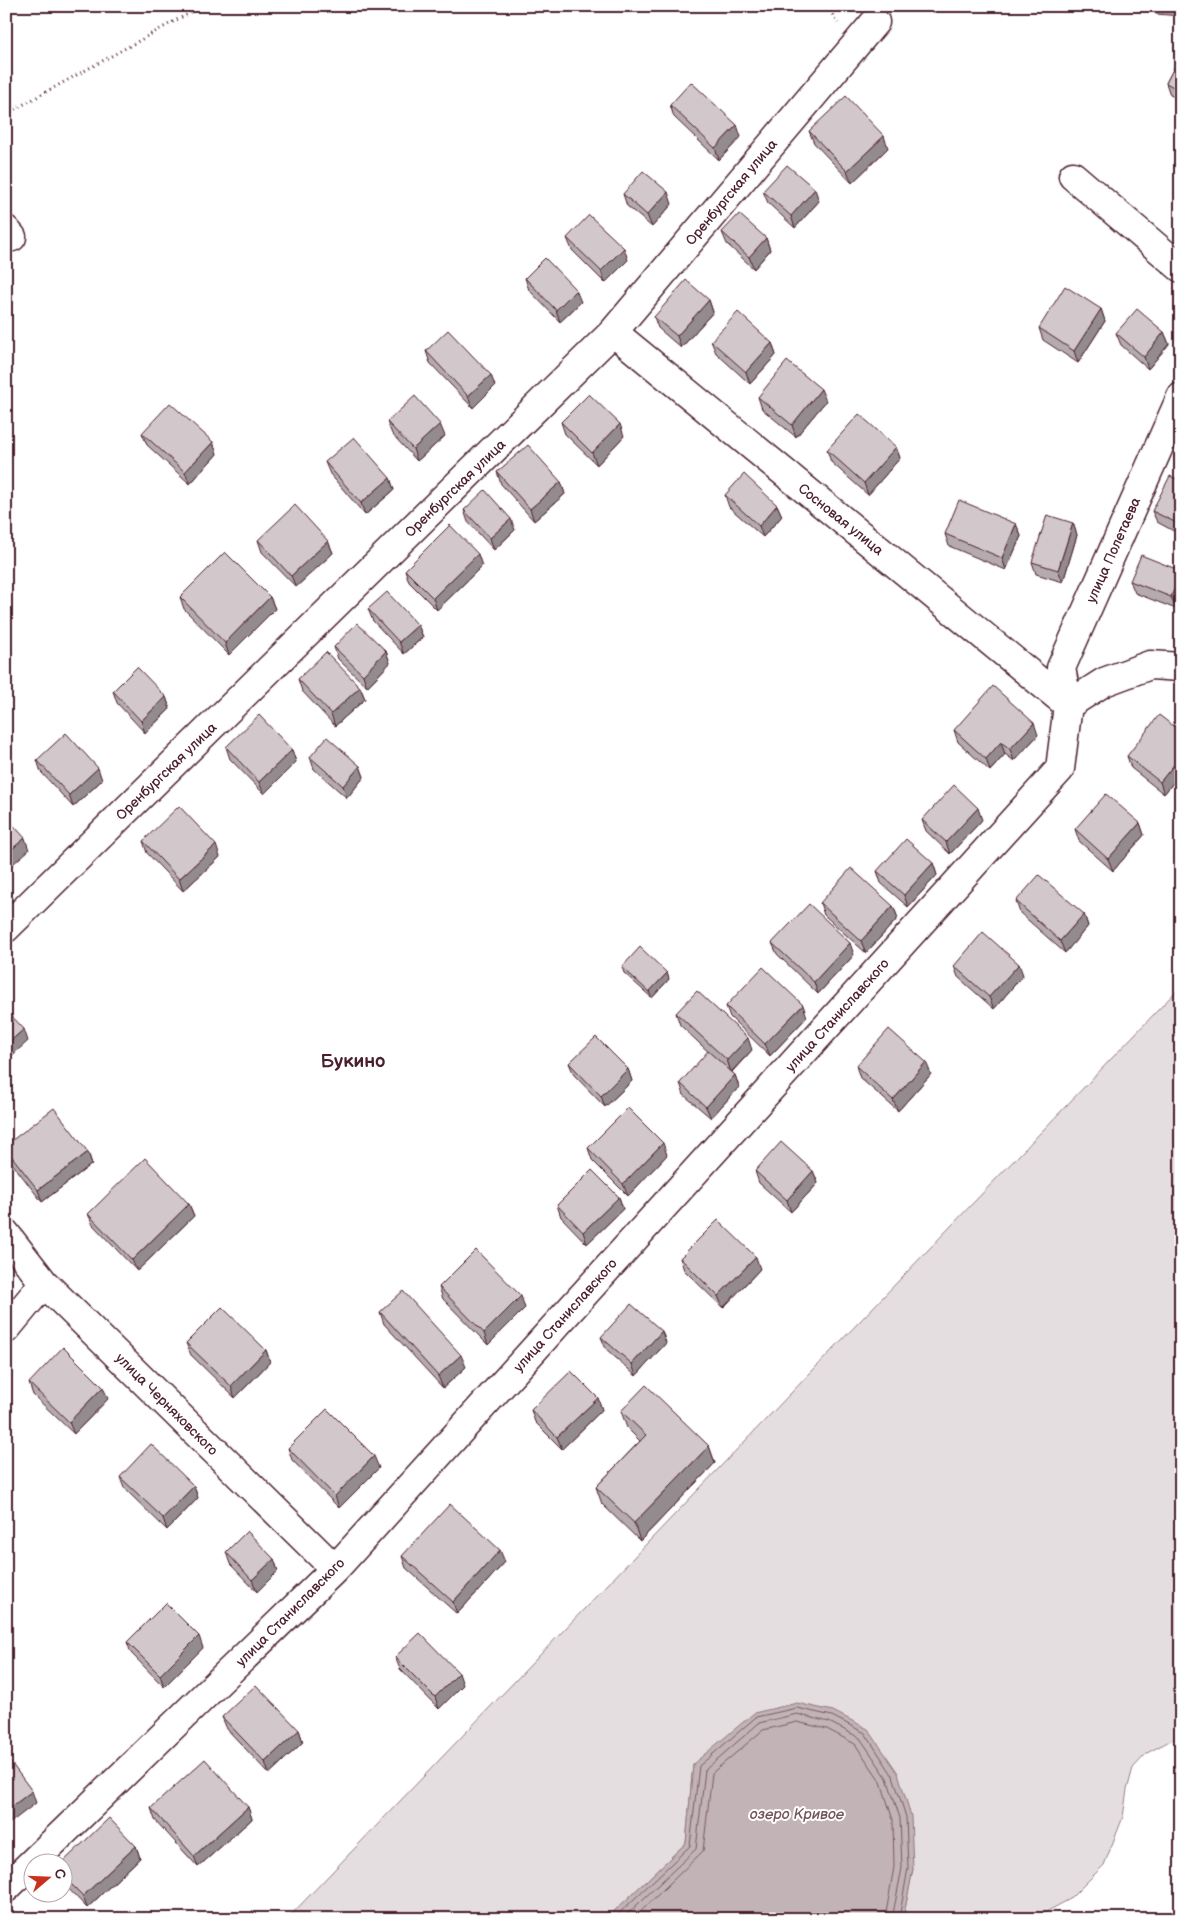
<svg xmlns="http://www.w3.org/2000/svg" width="1187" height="1925" font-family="'Balsamiq Sans',sans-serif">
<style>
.green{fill:#e5dee0;stroke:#987e86}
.water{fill:#c1b3b6;stroke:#91787e}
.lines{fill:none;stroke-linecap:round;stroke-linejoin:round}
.shore{stroke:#7a5a63;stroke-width:1}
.minor-casing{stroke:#4a1f2b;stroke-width:31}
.path{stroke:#4a1f2b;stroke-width:3;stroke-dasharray:1 4;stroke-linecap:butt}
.minor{stroke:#fff;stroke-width:28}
.wall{fill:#b5abaf;stroke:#4a1f2b}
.shaded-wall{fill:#938b8e;stroke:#4a1f2b}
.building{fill:#d2c7cb;stroke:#4a1f2b}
.labels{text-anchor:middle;stroke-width:4;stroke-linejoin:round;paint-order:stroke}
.street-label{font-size:14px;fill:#4a1f2b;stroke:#fff}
.water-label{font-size:15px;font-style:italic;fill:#74535c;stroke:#fff}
.district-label{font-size:19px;font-weight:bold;fill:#4a1f2b;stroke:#fff}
</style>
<rect width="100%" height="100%" fill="#fff"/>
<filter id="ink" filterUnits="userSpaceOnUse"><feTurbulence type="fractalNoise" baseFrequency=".02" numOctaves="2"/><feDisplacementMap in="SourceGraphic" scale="10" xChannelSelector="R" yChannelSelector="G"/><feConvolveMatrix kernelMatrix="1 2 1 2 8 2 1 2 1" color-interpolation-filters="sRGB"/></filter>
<g filter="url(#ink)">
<path class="green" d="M1181 986V1735L1147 1753 1133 1768 1127 1790 1123 1817 1104 1865 1070 1899 1033 1919H903L913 1869 693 1764 686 1843 606 1919H287Z"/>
<path class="water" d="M797 1703 833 1711 868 1729 898 1773 911 1816 913 1869 903 1919H606L686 1843 693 1764 754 1713Z"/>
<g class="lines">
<path class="shore" d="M613 1919 690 1846 699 1766 756 1717 797 1708 832 1716 865 1733 893 1776 906 1817 908 1868 899 1919
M622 1919 696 1849 705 1770 759 1723 797 1714 829 1722 860 1738 887 1778 900 1818 902 1868 892 1919
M633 1919 703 1851 712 1773 763 1730 797 1722 827 1729 855 1744 881 1782 893 1820 894 1867 885 1919"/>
<defs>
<path id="minor" d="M1073 176 1181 268
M6 230 12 237
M613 332 1068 705
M1068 705 1104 682 1150 665 1181 667
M6 928 613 332 875 22
M6 1234 44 1283 335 1569
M6 1329 44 1283
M6 1888 335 1569 1060 769 1068 705 1061 668 1181 397"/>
</defs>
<use href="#minor" class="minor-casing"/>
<path class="path" d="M827 6 838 23
M6 114 202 6"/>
<use href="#minor" class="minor"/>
</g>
<path class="wall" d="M1153 6H1181V16L1156 14Z
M1181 54V100L1170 95 1166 83Z
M670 105 741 137 719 160 674 117Z
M809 131 888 148 852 183 814 143Z
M763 191 819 201 795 228 768 203Z
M623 194 672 204 652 227 627 206Z
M722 232 766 238 770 250 754 269 727 244Z
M567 238 628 260 605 283 572 250Z
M525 278 581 302 560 322 529 290Z
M709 300 713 312 681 348 658 328 654 317Z
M1101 309 1105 321 1078 363 1043 340 1039 328Z
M1164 332 1169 344 1148 369 1121 345 1116 333Z
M711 341 772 343 776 355 750 384 716 353Z
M426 351 495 386 473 408 430 363Z
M758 397 826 401 796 437 762 409Z
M387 422 445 436 417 461 392 434Z
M561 422 624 436 597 465 565 434Z
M142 433 213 442 217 454 190 484 147 445Z
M896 447 900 458 868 495 831 462 827 450Z
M325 462 390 478 394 490 365 515 330 474Z
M497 472 561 482 565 494 534 521 501 484Z
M1181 481V535L1157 522 1152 511Z
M725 495 777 505 782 516 763 537 729 507Z
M464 510 515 530 494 550 468 522Z
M1073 523 1077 535 1063 582 1036 574 1032 562Z
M1016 524 1021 536 1006 570 949 546 945 534Z
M258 540 328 541 333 553 296 587 262 552Z
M482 566 437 610 409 582 405 570Z
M1181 571 1176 609 1135 593 1130 581Z
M180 597H270L275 609 229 655 184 609Z
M368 609 418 625 423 637 404 654 373 621Z
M334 647 386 651 390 663 367 687 338 659Z
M298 679 360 687 365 699 335 726 302 691Z
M113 691 166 697 170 709 145 733 117 703Z
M954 730 1038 735 1014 761 1005 754 990 771 958 742Z
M1181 732V773L1164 794 1131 768 1127 756Z
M226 747 292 750 296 762 264 794 230 759Z
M310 757 360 766 364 777 347 798 314 769Z
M37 760 102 780 73 807 41 772Z
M922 820H982L950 854 926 831Z
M1140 823 1144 835 1113 871 1079 841 1075 829Z
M143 841 220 857 183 891 147 853Z
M933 863 937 875 908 907 881 883 877 871Z
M1016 901 1084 914 1088 926 1065 953 1020 913Z
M820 903 893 906 898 918 866 953 824 915Z
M772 943 854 955 818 994 777 954Z
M954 966 1023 975 994 1009 958 977Z
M622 967 667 973 669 979 652 998 624 973Z
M726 1006 807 1017 770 1056 730 1017Z
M676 1013 752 1050 732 1072 735 1075 739 1087 711 1118 684 1095 680 1083 716 1059 680 1025Z
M569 1063 628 1069 632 1081 605 1107 574 1075Z
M856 1066 931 1074 898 1111 860 1078Z
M6 1145 88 1152 92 1164 42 1202 8 1158 6 1152Z
M588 1148 667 1155 628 1196 592 1160Z
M755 1171H813L818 1183 791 1212 759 1183Z
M619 1197 623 1209 587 1244 561 1217 557 1205Z
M189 1204 194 1216 137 1271 93 1225 88 1214Z
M680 1258 760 1269 723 1308 684 1270Z
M439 1287 525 1308 488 1345 443 1299Z
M380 1312 466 1367 443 1388 384 1324Z
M662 1331 666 1343 636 1376 606 1349 601 1337Z
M186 1343 266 1350 270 1362 235 1398 191 1355Z
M29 1383 108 1399 74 1434 33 1395Z
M598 1398 602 1410 562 1449 535 1422 531 1410Z
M621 1411 709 1446 715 1463 640 1541 602 1504 596 1487 640 1441 627 1428Z
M288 1448 379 1468 339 1508 292 1460Z
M120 1477 194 1486 198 1498 167 1530 124 1488Z
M226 1552 274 1559 278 1571 257 1592 230 1564Z
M402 1556 505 1562 457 1614 406 1568Z
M127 1642 203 1648 164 1687 131 1653Z
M395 1657 463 1685 439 1709 400 1669Z
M222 1717 299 1730 303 1742 269 1774 227 1729Z
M248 1807 252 1819 198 1867 155 1820 151 1808Z
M136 1846 140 1858 87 1908 62 1882V1863Z"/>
<path class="shaded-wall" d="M737 125 741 137 719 160 715 148Z
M884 136 888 148 852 183 847 171Z
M815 189 819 201 795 228 791 216Z
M668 192 672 204 652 227 647 215Z
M766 238 770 250 754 269 749 257Z
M624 248 628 260 605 283 601 271Z
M576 290 581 302 560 322 556 310Z
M709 300 713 312 681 348 677 336Z
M1101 309 1105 321 1078 363 1074 351Z
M1164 332 1169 344 1148 369 1144 357Z
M772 343 776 355 750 384 746 372Z
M491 375 495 386 473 408 468 396Z
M821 389 826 401 796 437 792 425Z
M440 424 445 436 417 461 413 449Z
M620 424 624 436 597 465 592 453Z
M213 442 217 454 190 484 185 472Z
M896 447 900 458 868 495 864 483Z
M390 478 394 490 365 515 361 503Z
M561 482 565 494 534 521 530 509Z
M777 505 782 516 763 537 759 526Z
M511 519 515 530 494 550 490 538Z
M1073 523 1077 535 1063 582 1058 570Z
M1016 524 1021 536 1006 570 1002 558Z
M328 541 333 553 296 587 291 576Z
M478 554 482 566 437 610 433 598Z
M1181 572V596L1176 609 1171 597Z
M270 597 275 609 229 655 225 643Z
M418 625 423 637 404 654 399 642Z
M386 651 390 663 367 687 363 675Z
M360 687 365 699 335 726 331 714Z
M166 697 170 709 145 733 141 721Z
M1034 723 1038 735 1014 761 1010 749Z
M1001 742 1005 754 990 771 986 759Z
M292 750 296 762 264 794 259 782Z
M1181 756V773L1164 794 1160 782Z
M360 766 364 777 347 798 343 786Z
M98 768 102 780 73 807 69 795Z
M978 808 982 820 950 854 946 842Z
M1140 823 1144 835 1113 871 1108 859Z
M25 838 29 850 6 870V854Z
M216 845 220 857 183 891 179 879Z
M933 863 937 875 908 907 904 895Z
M893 906 898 918 866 953 861 941Z
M1084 914 1088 926 1065 953 1060 941Z
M850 943 854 955 818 994 814 982Z
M1019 964 1023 975 994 1009 989 997Z
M667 973 669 979 652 998 649 992Z
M803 1005 807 1017 770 1056 765 1044Z
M24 1029 28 1041 6 1061V1045Z
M748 1038 752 1050 731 1072 727 1060Z
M926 1062 931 1074 898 1111 893 1100Z
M628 1069 632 1081 605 1107 601 1096Z
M735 1075 739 1087 711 1118 706 1107Z
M663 1143 667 1155 628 1196 623 1184Z
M88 1152 92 1164 42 1202 38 1190Z
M813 1171 818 1183 791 1212 787 1200Z
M619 1197 623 1209 587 1244 583 1232Z
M189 1204 194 1216 137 1271 132 1260Z
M756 1257 760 1269 723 1308 718 1296Z
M521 1296 525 1308 488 1345 484 1333Z
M662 1331 666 1343 636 1376 632 1364Z
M266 1350 270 1362 235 1398 231 1386Z
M461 1355 466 1367 443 1388 438 1376Z
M103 1387 108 1399 74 1434 69 1422Z
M598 1398 602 1410 562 1449 557 1437Z
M709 1446 715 1463 640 1541 634 1523Z
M374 1456 379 1468 339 1508 335 1496Z
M194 1486 198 1498 167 1530 163 1518Z
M500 1550 505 1562 457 1614 453 1602Z
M274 1559 278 1571 257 1592 252 1580Z
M199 1636 203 1648 164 1687 160 1675Z
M459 1673 463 1685 439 1709 435 1697Z
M299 1730 303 1742 269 1774 265 1762Z
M32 1791 36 1803 6 1826V1811Z
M248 1807 252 1819 198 1867 194 1856Z
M136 1846 140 1858 87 1908 83 1896Z"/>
<path class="building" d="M1181 54V91L1166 83Z
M691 82 737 125 715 148 670 105Z
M846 96 884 136 847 171 809 131Z
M787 165 815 189 791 216 763 191Z
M643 171 668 192 647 215 623 194Z
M739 214 766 238 749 257 722 232Z
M589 215 624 248 601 271 567 238Z
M545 258 576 290 556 310 525 278Z
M686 280 709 300 677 336 654 317Z
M1065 286 1101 309 1074 351 1039 328Z
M1137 309 1164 332 1144 357 1116 333Z
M738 312 772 343 746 372 711 341Z
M448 330 491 375 468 396 426 351Z
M787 361 821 389 792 425 758 397Z
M589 394 620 424 592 453 561 422Z
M415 396 440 424 413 449 387 422Z
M170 403 213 442 185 472 142 433Z
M859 414 896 447 864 483 827 450Z
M354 437 390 478 361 503 325 462Z
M528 445 561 482 530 509 497 472Z
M744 474 777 505 759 526 725 495Z
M1170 476 1181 481V525L1152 511Z
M485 490 511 519 490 538 464 510Z
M959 500 1016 524 1002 558 945 534Z
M295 505 328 541 291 576 258 540Z
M1047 515 1073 523 1058 570 1032 562Z
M450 525 478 554 433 598 405 570Z
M225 552 270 597 225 643 180 597Z
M1141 555 1181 571V572L1171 597 1130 581Z
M387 592 418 625 399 642 368 609Z
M357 623 386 651 363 675 334 647Z
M326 652 360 687 331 714 298 679Z
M137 667 166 697 141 721 113 691Z
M993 686 1034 723 1010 749 1001 742 986 759 954 730Z
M259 715 292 750 259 782 226 747Z
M1159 715 1181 732V756L1160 782 1127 756Z
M66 733 98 768 69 795 37 760Z
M327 737 360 766 343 786 310 757Z
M954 785 978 808 946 842 922 820Z
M1106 794 1140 823 1108 859 1075 829Z
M179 806 216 845 179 879 143 841Z
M6 817 25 838 6 854Z
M906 839 933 863 904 895 877 871Z
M851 868 893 906 861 941 820 903Z
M1039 875 1084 914 1060 941 1016 901Z
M809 904 850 943 814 982 772 943Z
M983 932 1019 964 989 997 954 966Z
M640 947 667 973 649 992 622 967Z
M763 967 803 1005 765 1044 726 1006Z
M697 991 748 1038 727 1060 676 1013Z
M6 1010 24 1029 6 1045Z
M889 1029 926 1062 893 1100 856 1066Z
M596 1037 628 1069 601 1096 569 1063Z
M708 1051 735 1075 706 1107 680 1083Z
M54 1108 88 1152 38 1190 6 1149V1145Z
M628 1108 663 1143 623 1184 588 1148Z
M781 1142 813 1171 787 1200 755 1171Z
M145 1158 189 1204 132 1260 88 1214Z
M592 1170 619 1197 583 1232 557 1205Z
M718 1220 756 1257 718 1296 680 1258Z
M476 1250 521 1296 484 1333 439 1287Z
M403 1291 461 1355 438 1376 380 1312Z
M631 1304 662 1331 632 1364 601 1337Z
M222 1307 266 1350 231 1386 186 1343Z
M63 1347 103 1387 69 1422 29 1383Z
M571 1371 598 1398 557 1437 531 1410Z
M646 1385 709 1446 634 1523 596 1487 646 1435 621 1411Z
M327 1409 374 1456 335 1496 288 1448Z
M151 1444 194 1486 163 1518 120 1477Z
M450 1504 500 1550 453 1602 402 1556Z
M247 1531 274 1559 252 1580 226 1552Z
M166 1603 199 1636 160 1675 127 1642Z
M420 1633 459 1673 435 1697 395 1657Z
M256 1685 299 1730 265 1762 222 1717Z
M6 1756 32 1791 6 1811Z
M205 1759 248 1807 194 1856 151 1808Z
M109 1818 136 1846 83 1896 62 1875V1863Z"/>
</g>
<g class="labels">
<g class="street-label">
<text transform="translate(731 192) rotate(-50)" y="5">Оренбургская улица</text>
<text transform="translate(455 488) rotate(-44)" y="5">Оренбургская улица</text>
<text transform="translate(841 519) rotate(39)" y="5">Сосновая улица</text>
<text transform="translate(1113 550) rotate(-66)" y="5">улица Полетаева</text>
<text transform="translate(166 771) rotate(-44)" y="5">Оренбургская улица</text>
<text transform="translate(837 1015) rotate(-48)" y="5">улица Станиславского</text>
<text transform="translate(565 1315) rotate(-48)" y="5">улица Станиславского</text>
<text transform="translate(167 1404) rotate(45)" y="5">улица Черняховского</text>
<text transform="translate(290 1612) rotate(-45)" y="5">улица Станиславского</text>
</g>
<g class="water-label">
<text x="797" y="1819">озеро Кривое</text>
</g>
<g class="district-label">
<text x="353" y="1067">Букино</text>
</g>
</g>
<rect width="1187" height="1925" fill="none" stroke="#fff" stroke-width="25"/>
<rect x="12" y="12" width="1162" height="1900" fill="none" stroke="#4a1f2b" stroke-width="2" filter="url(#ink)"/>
<g transform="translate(48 1878) rotate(71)"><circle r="24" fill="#ffffff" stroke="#b7a5aa"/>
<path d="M0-4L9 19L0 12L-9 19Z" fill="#c8321e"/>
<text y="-8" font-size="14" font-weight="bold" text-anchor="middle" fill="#4a1f2b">С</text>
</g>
</svg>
